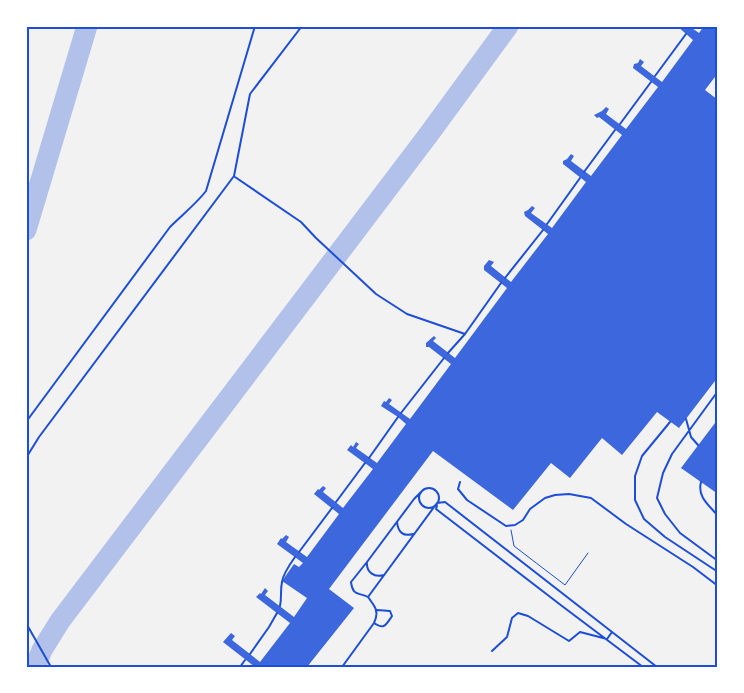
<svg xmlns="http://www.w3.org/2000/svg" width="744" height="693" font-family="'Public Sans',sans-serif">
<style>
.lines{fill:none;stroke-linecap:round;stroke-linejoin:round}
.taxiway{stroke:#b2c1ea;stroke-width:21}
.building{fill:#3d67dc}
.path{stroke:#1d4ed8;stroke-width:1}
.service{stroke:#1d4ed8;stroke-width:2}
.neatline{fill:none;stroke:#1d4ed8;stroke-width:2}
</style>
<rect width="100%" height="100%" fill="#f2f2f2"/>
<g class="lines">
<path class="taxiway" d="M26 230 87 26
M35 667 42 650 60 621 429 134 508 26"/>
</g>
<path class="building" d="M677 26H689L699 33 704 26H718V73L705 90 718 100V377L679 428 657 412 622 455 602 438 570 478 551 463 513 510 433 451 329 589 354 608 307 667H255L223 642 231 633 235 636 232 640 260 662 290 623 256 597 260 593 261 594 265 588 268 591 265 595 294 617 307 598 282 581 294 564 299 567 303 563 277 544 281 538 282 539 286 535 289 537 286 542 307 557 339 514 314 494 318 489 319 490 323 486 326 488 323 492 343 508 373 469 347 450 351 445 353 447 356 442 359 444 356 448 377 463 406 424 398 417 381 406 384 401 386 402 389 398 392 400 389 404 410 419 451 364 429 347H426V343L434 336 436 338 433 341 455 358 507 288 484 270V266L489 260 494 262 491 266 511 282 548 234 525 216 524 212 528 210 532 206 535 208 531 213 552 228 586 182 563 164V161L567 159 571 154 574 156 571 161 591 176 622 135 599 117 597 118 594 115 602 111 606 107 609 109 606 114 626 129 658 87 633 68 634 64 638 63 640 59 644 62 641 66 662 82 693 40Z
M718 419V494L681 468Z"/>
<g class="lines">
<path class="path" d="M511 530 514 546 565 585 588 553"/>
<path class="service" d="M691 28 692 26
M655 76 686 34
M620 124 651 82
M584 172 615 130
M235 177 301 222 316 238 376 294 407 314 465 334
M547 224 580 178
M505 278 543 230
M448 353 465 334 501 283
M718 391 672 454 663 473 657 498 665 514 680 533 718 561
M401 413 444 358
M686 419 691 437 698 445
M26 422 170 227C182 215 196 204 206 191L255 26
M670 422 642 456 635 476V500L644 519 665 537 718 572
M26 458 39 437 234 176 250 94 302 26
M369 458 398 417
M460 482 458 489 467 500 506 526 515 525 523 520 530 509 545 498 555 495 569 494 591 498 626 524 693 567 718 586
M701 482C697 497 709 505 718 516
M419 498a10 10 0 1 1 20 0a10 10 0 1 1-20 0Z
M336 502 365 463
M437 506 436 509 562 606 643 667
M397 522C398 532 403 537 413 534
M299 552 332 508
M384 575C374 578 366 572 367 562L414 499 421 492
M368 597 437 503 445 502 657 667
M280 606C282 597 280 591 282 582 283 574 290 564 295 557
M26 623 51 667
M374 623C384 630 386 625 392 616L390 611 377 610
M492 651 507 637 512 618 518 613 528 616 569 641 580 632 607 639 612 632
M250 654 269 627 277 613
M240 667 245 660
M342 667 374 623C377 616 378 611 373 604 372 603 369 598 368 597 359 592 353 597 351 582L367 562"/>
</g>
<rect width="744" height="693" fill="none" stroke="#ffffff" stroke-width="55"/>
<rect x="28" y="28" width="688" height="638" class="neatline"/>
</svg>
